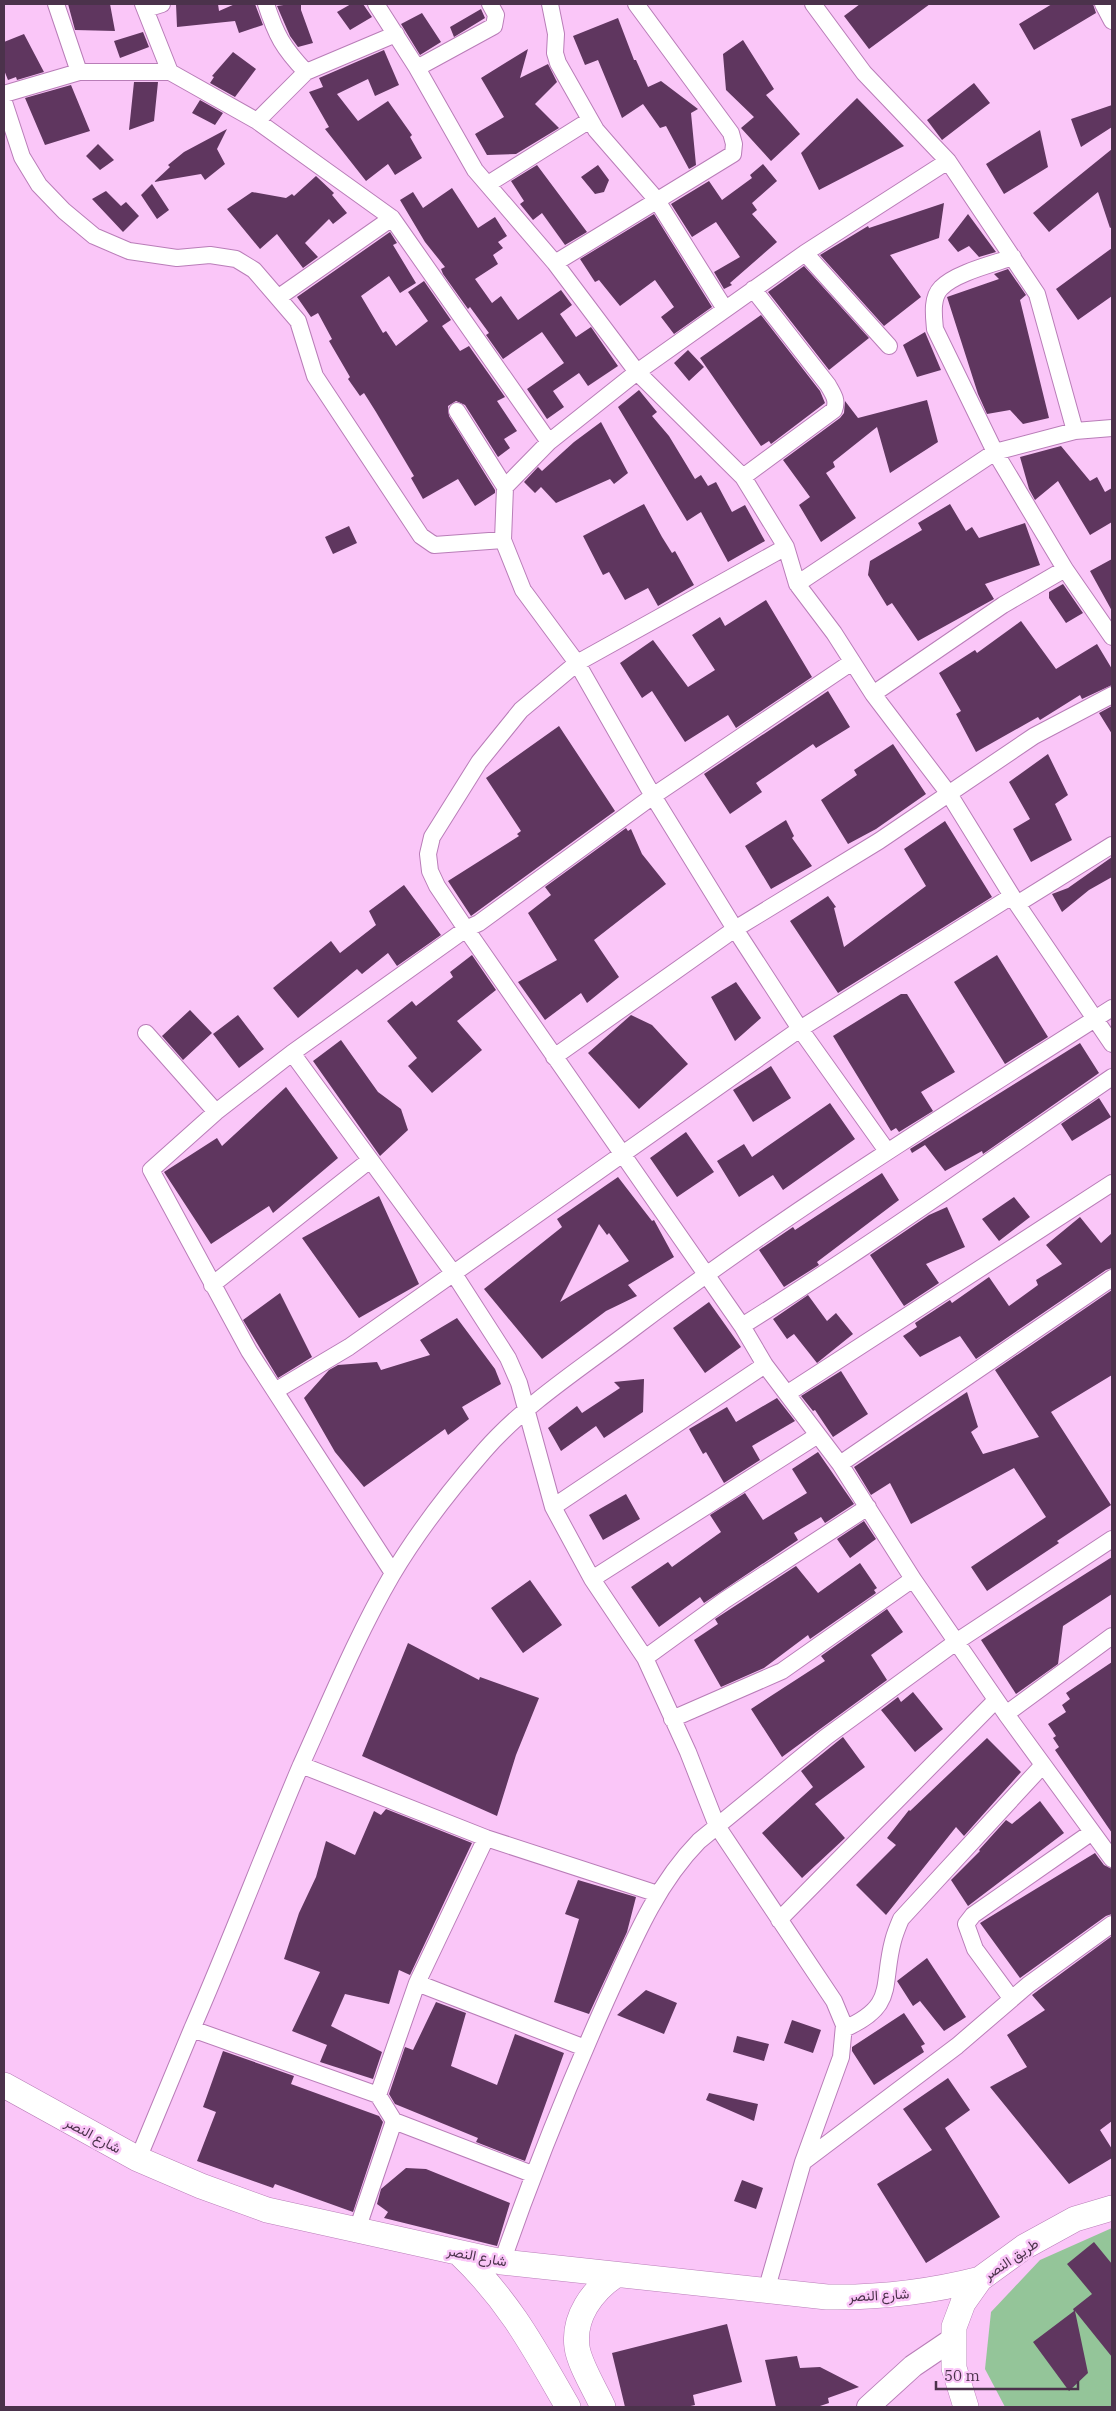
<svg xmlns="http://www.w3.org/2000/svg" width="1116" height="2411" font-family="'IBM Plex Serif',Vazirmatn,serif">
<style>
.green{fill:#94c599}
.building{fill:#5f365f;fill-rule:evenodd}
.lines{fill:none;stroke-linecap:round;stroke-linejoin:round}
.minor-casing{stroke:#b97db8;stroke-width:18}
.secondary-casing{stroke:#b97db8;stroke-width:24}
.primary-casing{stroke:#b97db8;stroke-width:26}
.minor{stroke:#fff;stroke-width:16}
.secondary{stroke:#fff;stroke-width:22}
.primary{stroke:#fff;stroke-width:25}
.labels{text-anchor:middle;stroke-width:5;stroke-linejoin:round;paint-order:stroke}
.street-label{font-size:14px;fill:#4b324b;stroke:#fac6f8}
</style>
<rect width="100%" height="100%" fill="#fac6f8"/>
<path class="green" d="M1112 2228V2407H1005L985 2369 991 2312 1040 2260Z"/>
<path class="building" d="M68 4H110L115 31 75 30Z
M176 4H218L219 11 235 4H255L263 25 239 33 235 21 177 27Z
M290 4H301V10L313 43 298 47 290 36 277 6Z
M351 4H363L372 17 350 30 337 12Z
M860 4H930L869 49 844 16Z
M1052 4H1093L1096 13 1034 50 1019 24Z
M481 9 485 18 454 37 450 27Z
M422 13 441 42 420 55 401 24Z
M618 18 634 60H636L648 87 661 81 698 109 691 113 696 165 689 169 666 126 660 128 643 104 622 118 598 60 585 65 573 36Z
M143 32 149 47 120 58 114 41Z
M24 34 44 72 17 80 16 77 8 80 4 70V42Z
M743 40 774 89 766 95 800 134 771 161 741 128 754 117 726 90 723 54Z
M528 49 520 78 548 64 557 82 535 104 559 128 516 154 487 155 475 134 504 117 481 78Z
M384 50 399 85 375 96 368 79 337 94 358 121 388 101 412 135 410 137 422 158 395 175 388 164 366 181 325 129 329 127 309 92 323 87 319 78Z
M233 52 256 69 235 97 210 83 214 77 212 76Z
M134 82H158L154 121 129 130Z
M974 83 990 103 942 140 927 120Z
M71 85 90 131 45 145 25 98Z
M857 98 904 146 819 190 801 153Z
M200 100 223 113 215 125 192 113Z
M1112 105V127L1081 147 1071 119Z
M227 129 217 149 225 164 205 180 201 174 154 182 170 167 168 165 184 152Z
M1040 130 1048 167 1004 194 986 164Z
M98 144 114 160 100 170 86 156Z
M1112 149V227L1110 228 1098 192 1049 232 1033 213Z
M763 164 777 181 752 203 757 210 752 214 777 242 730 283 732 285 724 289 714 272 740 257 716 222 692 237 671 204 709 181 722 200 752 178 750 175Z
M537 165 587 232 565 245 542 213 533 220 520 204 524 201 511 181Z
M598 165 609 180 604 192 595 194 581 177Z
M316 176 334 193 332 195 347 213 333 224 329 219 305 243 318 257 303 268 277 234 260 249 227 209 252 192 286 198 292 194 294 196Z
M152 184 169 210 157 219 141 195Z
M452 188 478 228 495 217 507 236 498 242 503 248 493 255 498 264 475 279 492 303 501 296 518 320 561 290 572 305 560 314 576 337 591 327 618 366 588 386 579 373 553 391 564 407 547 419 527 389 564 363 542 332 503 359 486 335 489 333 470 307 468 309 443 274 441 269 445 267 425 242 400 200 413 192 423 208Z
M106 191 121 206 126 202 139 216 123 232 92 199Z
M944 203 939 238 890 255 921 297 884 326 820 255 868 226 869 228Z
M654 214 712 307 674 334 661 317 674 307 655 280 620 306 599 280 595 282 580 259Z
M968 214 996 252 979 257 969 246 958 252 948 240Z
M390 232 397 243 393 245 416 283 400 293 389 276 361 296 383 333 386 331 396 346 428 321 408 292 424 281 451 320 442 326 460 351 469 346 505 397 497 401 517 431 504 439 510 448 498 457 465 405 456 401 448 406 449 416 495 490V493L475 506 458 479 423 499 411 478 414 476 376 412 364 393 360 396 348 379 350 377 329 341 332 339 318 313 311 317 297 297Z
M1112 248V296L1078 320 1056 289Z
M804 266 869 338 829 370 768 292Z
M1008 269 1026 295 1020 300 1049 418 1023 424 1010 410 987 414 978 394 947 297 999 279 994 274Z
M761 315 820 391 825 403 771 444 769 441 761 446 700 358Z
M925 332 941 370 917 377 903 345Z
M688 350 704 367 689 381 674 363Z
M639 390 657 412 652 416 669 436 695 479 701 475 708 486 716 482 732 512 745 505 765 541 728 562 701 512 687 521 618 407Z
M927 400 938 442 890 473 877 427 833 462 835 467 826 473 856 518 821 542 799 505 810 497 783 460 840 418 844 413 845 401 858 418Z
M601 422 628 473 614 484 610 479 556 503 541 487 535 493 524 482 538 467 542 471 574 442Z
M1061 446 1090 481 1097 477 1105 492 1112 488V522L1090 535 1058 481 1035 500 1029 489 1020 457Z
M644 504 662 537 672 553 675 551 694 585 658 606 648 588 625 600 609 572 603 575 583 536Z
M950 504 966 531 972 527 979 538 1025 523 1040 565 985 584 994 599 918 641 892 603 887 606 868 575 870 561 922 530 918 523Z
M349 526 357 543 333 554 325 537Z
M1112 559V611L1090 571Z
M1063 584 1083 613 1066 623 1049 598V592Z
M766 600 812 677 736 728 728 715 685 742 652 691 642 698 620 663 653 640 688 687 715 670 692 635 720 617 725 626Z
M1021 621 1056 669 1097 644 1112 669V685L1082 699 1080 695 1040 720 1038 717 976 752 956 714 961 711 939 673 975 650 977 653Z
M828 691 850 727 816 748 813 744 756 783 762 792 730 814 704 774Z
M1112 706V734L1099 713Z
M559 726 615 811 471 916 448 881 519 836 517 834 521 831 486 778Z
M893 744 926 794 876 829 848 844 821 800 857 775 854 770Z
M1048 754 1068 795 1055 804 1072 840 1031 862 1013 829 1030 819 1009 782Z
M786 820 794 836 792 838 812 866 771 889 745 846Z
M945 821 992 897 838 993 790 921 828 896 836 907 834 908 844 947 926 886 904 849Z
M626 828 628 831 631 829 642 854 666 884 594 940 619 977 587 1003 581 993 545 1020 518 982 557 960 528 913 551 895 545 887Z
M1112 857V877L1089 890 1062 912 1052 894 1068 888Z
M404 885 441 935 397 966 388 953 362 974 357 969 298 1018 273 988 331 941 340 953 376 925 369 911Z
M472 955 496 990 457 1021 482 1050 432 1093 408 1066 417 1058 387 1021 412 1001 416 1006 453 977 450 972Z
M997 955 1048 1037 1005 1064 954 982Z
M736 982 761 1018 735 1041 711 997Z
M901 994H907L955 1072 921 1092 933 1111 899 1132 896 1128 891 1131 833 1036Z
M190 1010 212 1033 183 1060 162 1036Z
M238 1015 264 1049 239 1068 213 1034Z
M631 1015 652 1025 688 1064 639 1109 588 1053Z
M341 1040 378 1092 401 1109 408 1130 380 1156 313 1061Z
M1080 1043 1099 1073 983 1154 982 1151 945 1171 925 1145 912 1153 910 1149Z
M771 1066 791 1098 753 1122 733 1090Z
M286 1087 338 1158 273 1213 269 1206 211 1244 164 1172 217 1138 222 1146Z
M1099 1098 1111 1117 1072 1141 1061 1124Z
M830 1103 855 1139 783 1190 773 1175 739 1197 717 1161 744 1144 752 1157Z
M686 1132 714 1172 677 1197 650 1158Z
M882 1173 899 1200 817 1262 819 1265 784 1287 759 1250 793 1227 795 1230Z
M618 1177 652 1221 654 1220 674 1257 628 1285 637 1296 606 1311 542 1359 484 1289 562 1227 557 1219ZM599 1224 607 1235 609 1233 629 1261 560 1302Z
M379 1196 419 1284 359 1318 302 1238Z
M1014 1197 1030 1217 999 1241 982 1219Z
M947 1207 965 1247 926 1264 939 1283 904 1306 870 1255 929 1215Z
M1080 1217 1101 1243 1112 1233V1268L1106 1270 976 1359 960 1336 920 1357 903 1336 917 1327 915 1323 950 1300 952 1303 989 1277 1009 1306 1038 1285 1036 1280 1062 1264 1046 1245Z
M1112 1290V1375L1051 1412 1111 1505 1057 1541 1059 1543 987 1591 971 1567 1046 1517 1014 1468 911 1524 890 1483 871 1495 854 1467 967 1392 978 1427 971 1432 983 1454 1039 1437 995 1370Z
M280 1293 312 1357 278 1378 243 1320Z
M808 1295 827 1321 836 1313 853 1334 817 1363 794 1334 787 1339 773 1319Z
M709 1302 741 1347 705 1373 673 1328Z
M457 1318 495 1369 501 1384 462 1407 469 1419 448 1435 445 1429 364 1487 335 1452 304 1398 329 1370 338 1365 377 1362 381 1370 430 1355 420 1340Z
M841 1371 868 1414 833 1437 815 1410 813 1411 801 1396Z
M644 1379 643 1412 604 1438 596 1426 561 1451 548 1428 577 1406 582 1413 620 1388 614 1382Z
M777 1398 795 1421 752 1446 760 1460 724 1483 706 1452 703 1454 689 1429 727 1407 736 1422Z
M818 1452 854 1504 825 1523 821 1517 794 1533 798 1540 704 1603 700 1597 659 1627 631 1587 668 1562 672 1567 721 1532 710 1515 745 1493 763 1520 807 1493 792 1469Z
M626 1494 640 1519 603 1540 589 1515Z
M864 1521 876 1539 850 1558 837 1539Z
M1112 1557V1594L1063 1626 1058 1664 1016 1694 981 1640Z
M860 1563 877 1588 874 1590 876 1593 810 1639 808 1635 764 1668 721 1687 694 1640 718 1624 715 1619 796 1566 818 1593Z
M530 1580 562 1625 523 1653 491 1608Z
M887 1609 903 1632 871 1655 887 1680 782 1757 751 1709 825 1661 821 1656Z
M408 1643 479 1680 480 1677 539 1698 516 1755 497 1816 362 1756Z
M1112 1662V1833L1055 1750 1059 1747 1053 1738 1056 1736 1048 1724 1066 1712 1062 1705 1070 1699 1066 1693Z
M913 1692 943 1729 915 1752 881 1710 898 1697 901 1702Z
M843 1737 865 1767 815 1804 845 1838 802 1878 762 1833 813 1787 801 1771Z
M987 1738 1021 1772 964 1836 956 1827 886 1915 856 1885 896 1845 887 1838 909 1810 910 1811Z
M1040 1801 1064 1833 968 1906 951 1880 980 1851 979 1850 1006 1820 1012 1824Z
M386 1809 472 1843 410 1975 399 1970 389 2004 345 1994 331 2026 382 2052 373 2079 320 2062 327 2045 292 2031 320 1972 284 1959 299 1913 316 1877 326 1841 355 1855 374 1811 381 1815Z
M1095 1853 1104 1865 1112 1869V1914L1106 1916 1020 1978 980 1923Z
M578 1880 636 1897 627 1932 589 2014 554 2002 579 1919 565 1914Z
M1112 1936V2121L1100 2130 1112 2149V2158L1069 2184 990 2087 1027 2067 1007 2035 1045 2010 1032 1995Z
M927 1958 966 2017 944 2031 920 2001 913 2006 897 1981Z
M646 1990 677 2003 664 2034 617 2015Z
M436 2002 466 2013 451 2066 497 2085 515 2034 564 2053 525 2161 476 2142 478 2138 395 2104 389 2094 405 2047 413 2050Z
M904 2013 925 2044 921 2046 924 2052 874 2085 852 2051V2047Z
M792 2020 821 2030 813 2053 784 2043Z
M737 2036 769 2044 764 2061 733 2052Z
M223 2051 294 2076 291 2084 379 2116 383 2122 353 2212 275 2184 273 2188 197 2161 216 2112 203 2107Z
M948 2078 970 2110 945 2128 1000 2217 926 2263 877 2184 932 2150 903 2109Z
M709 2093 758 2104 754 2121 706 2100Z
M406 2168 426 2169 510 2203 497 2246 384 2218 388 2212 377 2204 381 2189Z
M742 2180 763 2188 756 2209 734 2201Z
M1094 2242 1112 2264V2357L1075 2311 1088 2373 1069 2391 1033 2342 1074 2311 1073 2309 1092 2294 1067 2264Z
M727 2324 742 2382 693 2395 695 2405 686 2407H625L612 2353Z
M797 2356 800 2368 820 2367 859 2387 828 2398 829 2403 817 2407H776L765 2360Z"/>
<g class="lines">
<defs>
<path id="minor" d="M56 4 79 72
M143 4 170 72 257 121
M266 4C276 35 283 48 306 72
M376 4 417 68 475 170 555 263 637 372 743 477 786 547 797 584
M550 4 556 34 555 53 558 63 596 130 656 199 725 309
M813 4 864 73 948 161 1037 294 1075 431
M1103 4 1112 21
M146 9 162 4
M396 34 306 72 257 121 392 218 549 442
M417 68 494 26 496 15 490 4
M4 94 79 72H170
M4 102 22 157 39 185 64 211 94 236 129 251 177 258 210 255 236 259 254 270 298 321 315 376 421 536 434 545 503 540
M488 184 590 120
M805 253 889 346
M1013 257C993 264 955 273 941 288 931 298 934 317 935 329L995 452 1065 569 1112 637
M555 263 733 154 734 144 731 133 636 4
M279 297 392 218
M457 411 505 487 503 540 523 590 577 663 653 796 735 929 800 1029 887 1151
M1112 428 1075 431 995 452 797 584 834 633 873 694 949 794 1017 904 1112 1044
M743 477 834 410C838 400 833 394 828 385L753 289
M505 487 549 442 637 372 805 253 948 161
M786 547 577 663 521 710 479 762 432 837 428 854 430 871 437 886 466 929 742 1326 765 1365 840 1464 913 1579 1006 1714 1112 1859
M873 694 1003 605 1065 569
M1017 904 1112 845
M146 1033 216 1112
M292 1053 454 1274 508 1358 519 1383 553 1507 592 1579
M554 1057 735 929 879 841 1034 736 1112 695
M212 1285 370 1160
M742 1326C868 1247 989 1161 1112 1077
M275 1391 349 1347 800 1029 1012 896
M788 1393 1112 1183
M840 1464 1112 1278
M553 1507 765 1365
M393 1573 249 1351 151 1170 216 1112 292 1053 466 929 479 923 653 796 852 662
M645 1658 725 1600 868 1507
M1006 1714 1112 1636
M672 1719 782 1671 913 1579
M301 1765C330 1701 357 1635 392 1575 418 1531 451 1489 484 1451 526 1403 583 1367 634 1328 787 1212 951 1111 1112 1008
M779 1920 996 1700
M417 1983 585 2048
M1011 1998 975 1949 966 1924 973 1915 1092 1832
M844 2029C897 2006 881 1986 893 1941 895 1933 898 1926 901 1919L1043 1765
M378 2095 192 2029C230 1942 264 1852 301 1765L486 1838
M394 2121 532 2174
M138 2159 192 2029
M803 2162 957 2046 1028 1985 1112 1924
M357 2230 394 2121 378 2095 417 1983 486 1838 658 1894
M502 2262C533 2173 568 2086 606 2001 632 1944 655 1886 699 1841L826 1737 956 1642 1112 1539
M766 2291 803 2162 841 2057 844 2025 834 2001 717 1826 688 1752 645 1658 592 1579 818 1435"/>
<path id="secondary" d="M868 2407 913 2366 953 2339"/>
<path id="primary" d="M4 2085 138 2159 201 2186 267 2210 502 2262 827 2297C880 2298 929 2292 980 2279
M460 2254C510 2302 534 2348 568 2407
M603 2407C596 2391 579 2364 577 2347 573 2317 592 2291 616 2275
M966 2407 954 2368V2327L963 2303 980 2279 1024 2247 1075 2219 1112 2208"/>
</defs>
<use href="#minor" class="minor-casing"/>
<use href="#secondary" class="secondary-casing"/>
<use href="#primary" class="primary-casing"/>
<use href="#minor" class="minor"/>
<use href="#secondary" class="secondary"/>
<use href="#primary" class="primary"/>
</g>
<g class="labels">
<g class="street-label">
<text transform="translate(93 2135) rotate(28)" y="5">شارع النصر</text>
<text transform="translate(477 2256) rotate(11)" y="5">شارع النصر</text>
<text transform="translate(1011 2259) rotate(-34)" y="5">طريق النصر</text>
<text transform="translate(879 2295) rotate(-3)" y="5">شارع النصر</text>
</g>
</g>
<rect width="1116" height="2411" fill="none" stroke="#4b324b" stroke-width="10"/>
<path d="M936 2381v8h142v-8" fill="none" stroke="#4b324b" stroke-width="2.5"/>
<text x="944" y="2381" font-size="15" fill="#4b324b" stroke="#fac6f8" stroke-width="4" paint-order="stroke">50 m</text>
</svg>
